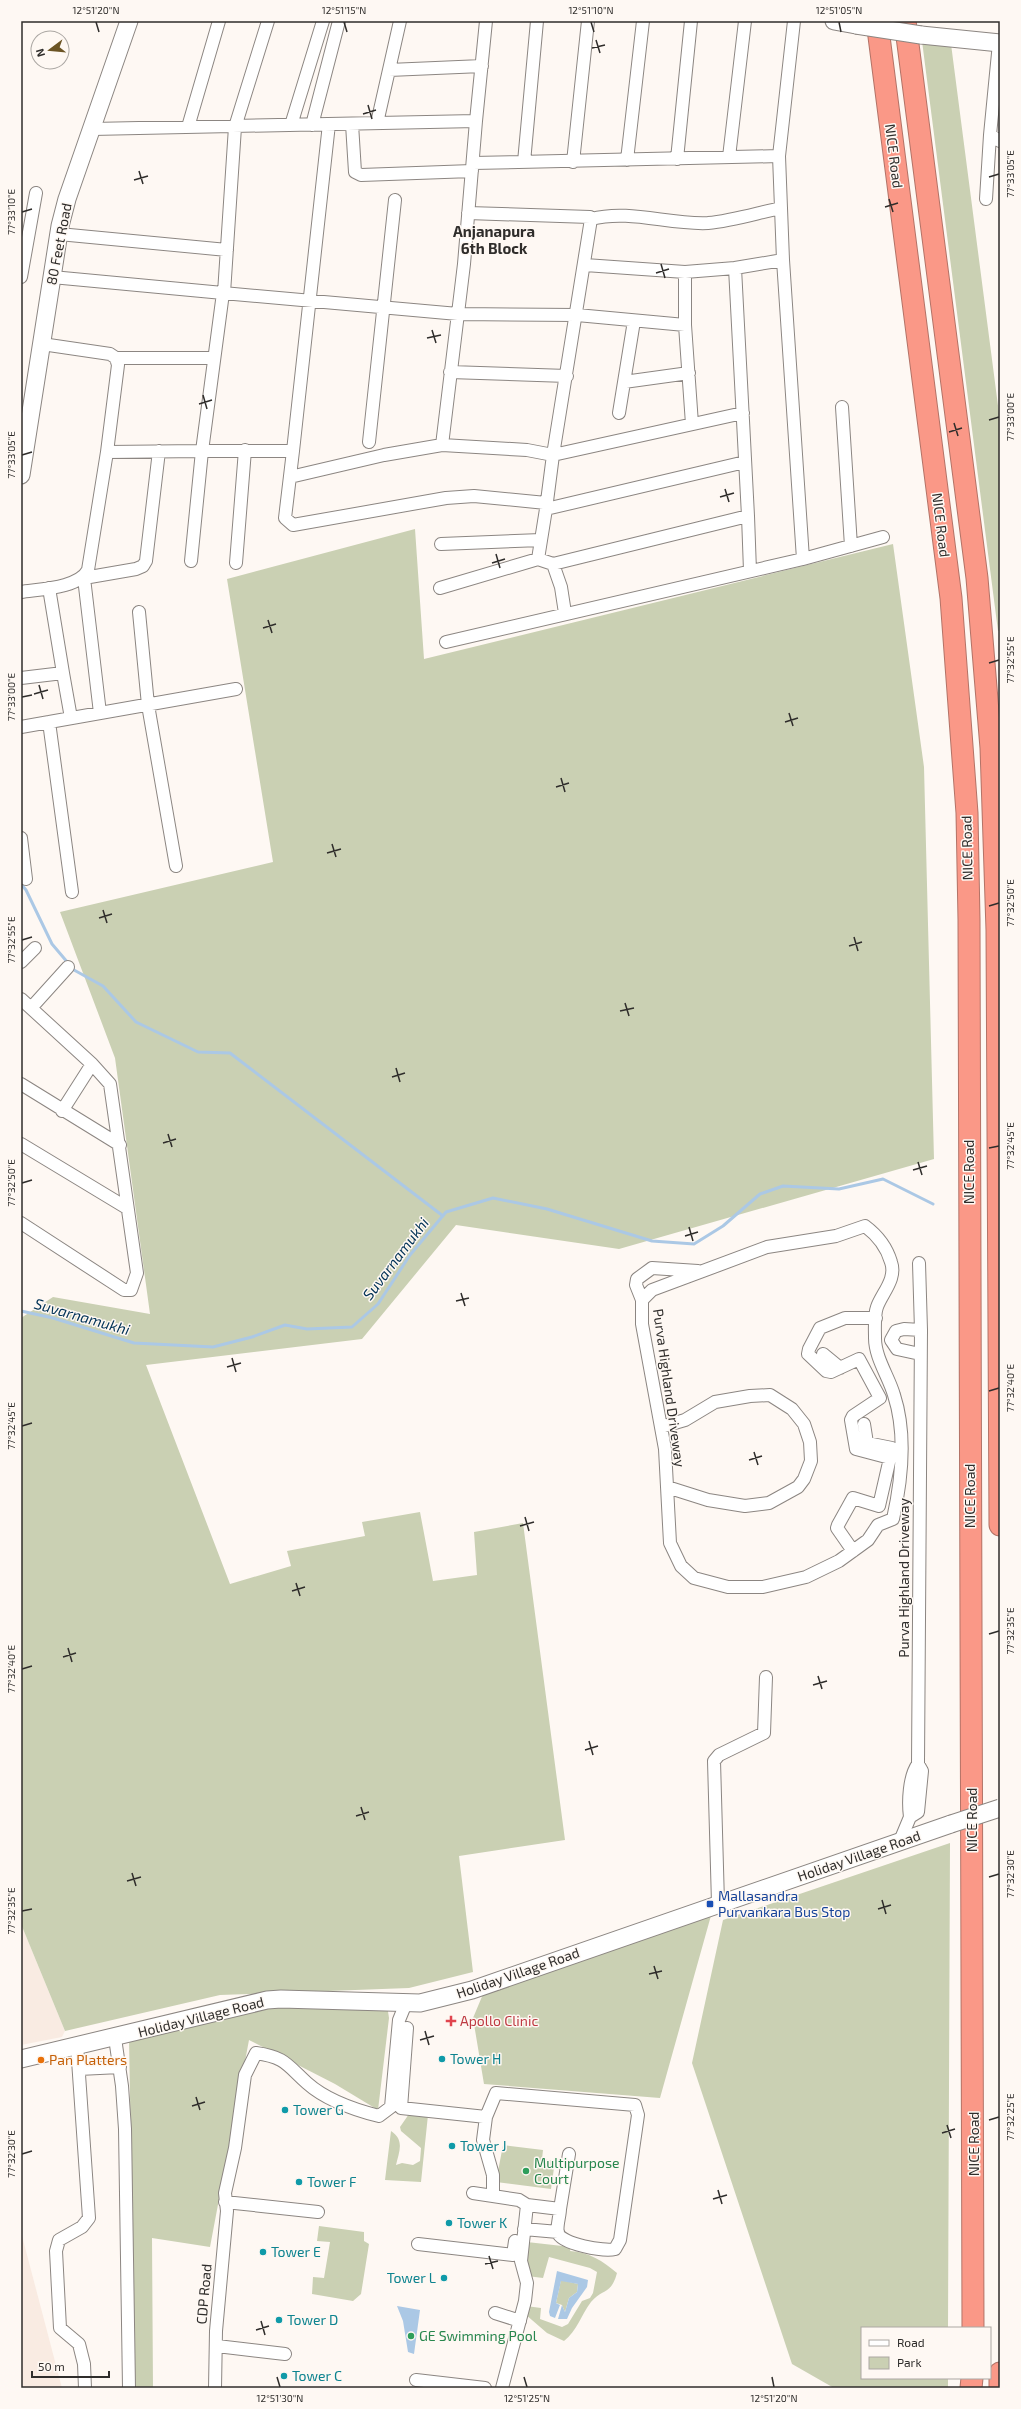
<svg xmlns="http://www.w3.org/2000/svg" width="1021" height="2409" font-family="'Exo 2',sans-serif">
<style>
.built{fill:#f9ebe2}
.green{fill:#cad0b3}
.water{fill:#abc8e5}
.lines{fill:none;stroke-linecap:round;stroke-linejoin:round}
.stream{stroke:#abc8e5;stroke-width:3}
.street-casing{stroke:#8c8682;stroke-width:14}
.secondary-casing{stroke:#8c8682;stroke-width:19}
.highway-casing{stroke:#b37367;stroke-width:23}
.street{stroke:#fff;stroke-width:12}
.secondary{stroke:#fff;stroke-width:17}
.highway{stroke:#fa9887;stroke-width:21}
.secondary-bridge-casing{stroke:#8c8682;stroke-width:19;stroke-linecap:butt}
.secondary-bridge{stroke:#fff;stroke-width:17}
.ticks{fill:none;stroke:#2f2d2b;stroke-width:1.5}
.transit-dot{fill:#1a4fb4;stroke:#fef8f3;stroke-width:1.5}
.health-dot{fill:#e0444e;stroke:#fef8f3;stroke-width:1.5}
.culture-dot{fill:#0f9aa8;stroke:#fef8f3;stroke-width:1.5}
.food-dot{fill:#e8710a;stroke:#fef8f3;stroke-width:1.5}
.leisure-dot{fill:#2e9e5b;stroke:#fef8f3;stroke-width:1.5}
.labels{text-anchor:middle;stroke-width:3;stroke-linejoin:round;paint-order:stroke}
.street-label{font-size:14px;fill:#2f2d2b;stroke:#fef8f3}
.transit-label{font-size:14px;fill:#164399;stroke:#fef8f3;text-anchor:start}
.health-label{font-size:14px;fill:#be3a42;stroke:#fef8f3;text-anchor:start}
.culture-label{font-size:14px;fill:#0d838f;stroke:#fef8f3;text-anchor:start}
.food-label{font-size:14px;fill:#c56008;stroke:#fef8f3;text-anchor:start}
.leisure-label{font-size:14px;fill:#27864d;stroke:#fef8f3;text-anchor:start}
.neighbourhood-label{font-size:15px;font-weight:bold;fill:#2f2d2b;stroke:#fef8f3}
.water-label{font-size:15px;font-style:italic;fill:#013256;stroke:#fef8f3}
.neatline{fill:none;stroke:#2f2d2b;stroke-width:1.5}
.ticks-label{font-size:10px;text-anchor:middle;fill:#2f2d2b}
</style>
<rect width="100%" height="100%" fill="#fef8f3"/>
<path class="built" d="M21 1924 65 2031 62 2037 21 2045Z
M21 2232 62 2388H21Z"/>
<path class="green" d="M922 41 951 44 1000 421V630L998 631Z
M415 529 424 659 893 544 924 767 934 1159 619 1249 456 1225 362 1339 146 1365 230 1584 291 1566 287 1551 365 1536 362 1522 420 1512 433 1581 477 1575 474 1532 523 1523 565 1840 459 1856 473 1972 409 1988 220 1995 65 2031 21 1924V1318L53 1297 150 1314 115 1058 60 912 273 862 227 579Z
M950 1843 948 2328H862V2378H948V2388H834L792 2364 692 2063 723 1920Z
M712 1912 660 2098 484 2084 473 2018 486 1987Z
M249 2003 387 2005 389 2018 378 2110 335 2084 249 2040 210 2247 152 2238 153 2388H135L129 2038Z
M409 2114 428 2115 421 2182 385 2180 391 2131C405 2140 399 2152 396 2165L402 2163 413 2165 420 2161 421 2148 401 2131 400 2127Z
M503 2145 543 2150 542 2159 555 2161 551 2189 496 2182Z
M319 2226 364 2232V2241L369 2244 361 2294 353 2301 312 2294 313 2277 324 2278 330 2242 317 2241Z
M527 2242 571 2247 570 2251C589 2252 603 2261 617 2273 611 2295 603 2288 591 2302 581 2315 577 2331 564 2341L547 2333 525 2314 526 2306 541 2308 540 2319 562 2327 568 2324 582 2301 590 2298 593 2293 597 2272 590 2268 549 2257 543 2278 527 2276 525 2270Z
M561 2280 578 2284 577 2292 569 2298 565 2312 562 2305 556 2303Z"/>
<path class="water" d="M557 2271 588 2280 587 2287 572 2308 567 2319H558L562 2305 565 2312 569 2298 577 2292 578 2284 561 2281 556 2303 560 2305 555 2318 550 2316 549 2312Z
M397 2306 420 2310 414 2354 408 2352 403 2321Z"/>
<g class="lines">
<path class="stream" d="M21 884 26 890 52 944 74 970 103 986 136 1022 198 1052 230 1053 443 1216
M21 1311 53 1318 134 1343 213 1347 252 1337 285 1325 307 1329 352 1327 378 1304 410 1255 446 1212 493 1198 547 1209 652 1241 694 1244 723 1226 760 1194 783 1186 839 1189 883 1179 933 1204"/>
<defs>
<path id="street" d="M999 43 990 135 1000 141
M389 70 482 66
M377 123 400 21
M352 124 355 172 361 175 472 171
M291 125 323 21
M312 125 339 21
M188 127 219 21
M92 129 476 121 486 21
M729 157 745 21
M677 159 691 21
M627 160 643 21
M524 162 537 21
M573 162 588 21
M473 163 779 156
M986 199 990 135
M591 219C630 209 669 225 708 223 732 221 757 213 781 208
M59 234 227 250
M585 265 685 272
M21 277 36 193
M52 277 223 293 202 451H293L329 124
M223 293 458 314 577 315 685 325
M224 293 235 127 268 21
M42 344 110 354 116 358 118 365 107 452
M116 358H214
M450 372 567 376
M624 382 689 373
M842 407 851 546
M619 413 634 321
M692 424 685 325V272L735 268
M369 442 395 200
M442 445 464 264 476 121
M293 451 285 518 293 525 446 498 474 496 546 503
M290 477 384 455 442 445 527 450 553 455 591 219 590 217 468 213
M546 509 553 455 743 413
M748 516 735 268 783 260
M441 544 541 540
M538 559 546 509 745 462
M803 559 883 537
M236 563 245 450
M553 564 748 516 750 571
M49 588 63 673
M440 588 538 559 553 564 561 587 565 613
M21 592C40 589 79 588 88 570L107 452 202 451 191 561
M139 612 148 705 176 866
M446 642 803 559 783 260 779 156 794 21
M21 678 63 673 71 718
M100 713 84 578 136 569 143 566 146 561 159 451
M49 722 72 892
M21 727 236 689
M21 838 26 879
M21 962 35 948
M21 999 92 1064 110 1084 137 1273 131 1290H124L21 1223
M31 1008 68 967
M21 1084 120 1145
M62 1111 92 1064
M21 1144 127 1208
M865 1226C877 1235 887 1248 891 1262 897 1279 882 1293 877 1307 874 1315 875 1329 875 1338 875 1358 889 1377 894 1395 907 1435 902 1479 893 1519L878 1525 868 1540 839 1561 806 1577 763 1587H728L694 1578 681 1566 670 1543 665 1449 642 1324V1300L652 1290 767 1247 836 1236Z
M642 1300 636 1285 637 1279 652 1268 698 1271
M891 1340 896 1331 904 1329 921 1330
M891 1340 897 1349 920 1354
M823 1354 840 1368
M864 1424 867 1443 892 1448 890 1458
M661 1427 685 1420 715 1402 750 1396 770 1395 792 1409 804 1424 810 1442 811 1461 804 1479 798 1487 769 1503 745 1506 708 1500 667 1487
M853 1551 837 1528 838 1525 853 1498 879 1506 890 1458 856 1449 851 1420 853 1416 880 1398 859 1359 831 1372 826 1371 808 1354 809 1349 820 1328 845 1318H876
M918 1764 921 1330 919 1263
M918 1764 922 1771 918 1812 910 1817C908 1802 909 1776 918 1764Z
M900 1841 910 1817
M718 1903 714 1761 719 1755 764 1733 766 1677
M407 2028 401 2108 486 2117 496 2093 635 2105 638 2115 620 2240 615 2249C605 2252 561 2244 558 2233 556 2227 560 2216 560 2209
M115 2038 122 2086 125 2129 129 2388
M77 2046 89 2218 82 2227 59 2240 56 2251 60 2328 79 2344 84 2364 85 2388
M79 2069 120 2067
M486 2117 483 2140 493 2175V2196L519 2200 527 2205 560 2209 569 2154
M473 2193 493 2196
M225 2202 318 2212
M524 2229 558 2232
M418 2244 513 2255 515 2241
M495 2313 520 2321
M217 2346 285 2354
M416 2380 485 2388
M215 2388 216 2331 227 2211 225 2193 235 2148 245 2075 256 2053C285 2057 287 2065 307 2083 326 2100 355 2110 379 2116L391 2107 399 2020 406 2003
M502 2388 525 2301 527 2283 521 2261 527 2205"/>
<path id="secondary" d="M834 21 856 25
M921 35 1000 43
M21 475 60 226 67 199 129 21
M21 2059 267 2000 281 1999 420 2003 472 1990 951 1824"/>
<path id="highway" d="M877 21 951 598 967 813 969 920 973 2328
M905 21 977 578 991 748 997 930 1000 1525
M971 2388 972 2378
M1000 2388V2373"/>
</defs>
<use href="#street" class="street-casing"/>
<use href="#secondary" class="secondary-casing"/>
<use href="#highway" class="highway-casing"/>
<use href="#street" class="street"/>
<use href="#secondary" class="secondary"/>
<use href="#highway" class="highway"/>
<defs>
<path id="secondary-bridge" d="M856 25 921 35
M951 1824 1000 1808"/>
</defs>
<use href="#secondary-bridge" class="secondary-bridge-casing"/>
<use href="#secondary-bridge" class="secondary-bridge"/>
</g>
<path class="ticks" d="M96 22 99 32M344 22 347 32M591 22 594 32M839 22 841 32M596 40 600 53M592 48 605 45M368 105 372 119M363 114 376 110M139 171 143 184M989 177 999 174M134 180 148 176M889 199 893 212M885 207 898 203M22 212 32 209M661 264 665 278M656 273 669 269M432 330 436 343M427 338 441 335M203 395 207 409M199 404 212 400M989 420 999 417M954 423 958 436M949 432 962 428M22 455 32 452M725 489 729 502M720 497 734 493M496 554 500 568M492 563 505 559M268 620 272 633M263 628 276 624M989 663 999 660M39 685 43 699M34 694 48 690M22 697 32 695M789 713 793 726M785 722 798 718M561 778 565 792M556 787 569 783M332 844 336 857M327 853 341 849M989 906 999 903M103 910 107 923M99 918 112 914M854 937 858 951M22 940 32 937M849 946 862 942M625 1003 629 1016M620 1011 634 1008M396 1068 400 1082M392 1077 405 1073M168 1134 172 1147M163 1143 176 1139M989 1148 999 1146M918 1162 922 1175M913 1170 927 1166M22 1183 32 1180M689 1227 693 1241M685 1236 698 1232M461 1293 465 1306M456 1301 469 1298M232 1358 236 1372M227 1367 241 1363M989 1391 999 1388M22 1426 32 1423M754 1452 758 1465M749 1460 762 1456M525 1517 529 1531M520 1526 534 1522M296 1583 300 1596M292 1591 305 1587M989 1634 999 1631M68 1648 72 1662M63 1657 76 1653M22 1669 32 1666M818 1676 822 1689M813 1685 827 1681M589 1741 593 1755M585 1750 598 1746M361 1807 365 1820M356 1816 369 1812M132 1873 136 1886M989 1877 999 1874M127 1881 141 1877M882 1900 886 1914M878 1909 891 1905M22 1911 32 1909M654 1966 658 1979M649 1974 662 1971M425 2031 429 2045M420 2040 434 2036M196 2097 200 2110M192 2106 205 2102M989 2120 999 2117M947 2125 951 2138M942 2133 955 2129M22 2154 32 2151M718 2190 722 2204M713 2199 727 2195M489 2256 493 2269M485 2264 498 2261M261 2321 265 2335M256 2330 269 2326M277 2377 280 2387M524 2377 527 2387M772 2377 774 2387"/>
<rect class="transit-dot" x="706" y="1900" width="8" height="8" rx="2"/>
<path class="health-dot" d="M449 2015h4v4h4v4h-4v4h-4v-4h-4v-4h4z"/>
<g class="culture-dot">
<circle cx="442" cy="2059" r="4"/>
<circle cx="285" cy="2110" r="4"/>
<circle cx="452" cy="2146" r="4"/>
<circle cx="299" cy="2182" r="4"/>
<circle cx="449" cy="2223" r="4"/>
<circle cx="263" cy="2252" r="4"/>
<circle cx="444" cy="2278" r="4"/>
<circle cx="279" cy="2320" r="4"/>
<circle cx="284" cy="2376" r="4"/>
</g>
<circle class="food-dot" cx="41" cy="2060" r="4"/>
<g class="leisure-dot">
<circle cx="526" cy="2171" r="4"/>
<circle cx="411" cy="2336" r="4"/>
</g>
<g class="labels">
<g class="street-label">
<text transform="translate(894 156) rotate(83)" y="5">NICE Road</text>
<text transform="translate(59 244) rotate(-79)" y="5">80 Feet Road</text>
<text transform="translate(941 525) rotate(83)" y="5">NICE Road</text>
<text transform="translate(967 848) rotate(-91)" y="5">NICE Road</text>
<text transform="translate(969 1172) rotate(-90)" y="5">NICE Road</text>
<text transform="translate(669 1388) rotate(82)" y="5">Purva Highland Driveway</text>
<text transform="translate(970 1496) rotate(-90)" y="5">NICE Road</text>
<text transform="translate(904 1578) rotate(-90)" y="5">Purva Highland Driveway</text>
<text transform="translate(972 1820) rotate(-90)" y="5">NICE Road</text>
<text transform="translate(859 1856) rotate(-19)" y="5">Holiday Village Road</text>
<text transform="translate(518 1973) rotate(-19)" y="5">Holiday Village Road</text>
<text transform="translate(201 2017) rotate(-14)" y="5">Holiday Village Road</text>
<text transform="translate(974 2144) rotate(-90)" y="5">NICE Road</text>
<text transform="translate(204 2294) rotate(-85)" y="5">CDP Road</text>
</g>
<g class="transit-label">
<text x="718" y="1901">Mallasandra<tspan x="718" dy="16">Purvankara Bus Stop</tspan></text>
</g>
<g class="health-label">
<text x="460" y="2026">Apollo Clinic</text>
</g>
<g class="culture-label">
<text x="450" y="2064">Tower H</text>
<text x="293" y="2115">Tower G</text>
<text x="460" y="2151">Tower J</text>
<text x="307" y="2187">Tower F</text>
<text x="457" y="2228">Tower K</text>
<text x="271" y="2257">Tower E</text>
<text x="436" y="2283" text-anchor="end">Tower L</text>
<text x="287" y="2325">Tower D</text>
<text x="292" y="2381">Tower C</text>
</g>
<g class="food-label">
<text x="49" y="2065">Pan Platters</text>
</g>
<g class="leisure-label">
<text x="534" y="2168">Multipurpose<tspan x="534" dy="16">Court</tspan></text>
<text x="419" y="2341">GE Swimming Pool</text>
</g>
<g class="neighbourhood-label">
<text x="494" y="237">Anjanapura<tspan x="494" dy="17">6th Block</tspan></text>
</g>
<g class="water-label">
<text transform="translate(396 1259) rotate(-53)" y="5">Suvarnamukhi</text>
<text transform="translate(82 1317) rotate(16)" y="5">Suvarnamukhi</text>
</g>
</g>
<rect width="1021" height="2409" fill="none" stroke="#fef8f3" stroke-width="44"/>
<rect x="861" y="2327" width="130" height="52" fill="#fef8f3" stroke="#aba7a3"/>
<rect x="869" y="2340" width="20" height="6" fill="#ffffff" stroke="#aba7a3"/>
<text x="897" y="2347" font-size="12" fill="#2f2d2b">Road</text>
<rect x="869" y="2357" width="20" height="12" fill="#cad0b3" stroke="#aba7a3"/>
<text x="897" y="2367" font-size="12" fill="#2f2d2b">Park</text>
<g transform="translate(50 50) rotate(254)"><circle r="19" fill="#fef8f3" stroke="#aba7a3"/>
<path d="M0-3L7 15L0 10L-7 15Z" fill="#6b5424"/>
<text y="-6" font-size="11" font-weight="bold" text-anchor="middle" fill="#2f2d2b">N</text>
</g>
<path d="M32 2371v6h77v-6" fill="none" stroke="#2f2d2b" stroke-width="2"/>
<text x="38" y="2371" font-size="12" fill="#2f2d2b" stroke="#fef8f3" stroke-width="3" paint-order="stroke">50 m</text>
<rect x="22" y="22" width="977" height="2365" class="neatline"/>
<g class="ticks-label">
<text x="96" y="14">12°51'20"N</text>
<text x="344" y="14">12°51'15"N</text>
<text x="591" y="14">12°51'10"N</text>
<text x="839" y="14">12°51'05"N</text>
<text transform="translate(1010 174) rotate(-90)" y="4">77°33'05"E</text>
<text transform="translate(11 212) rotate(-90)" y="4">77°33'10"E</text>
<text transform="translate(1010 417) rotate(-90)" y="4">77°33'00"E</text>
<text transform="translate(11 455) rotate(-90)" y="4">77°33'05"E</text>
<text transform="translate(1010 660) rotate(-90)" y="4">77°32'55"E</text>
<text transform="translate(11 697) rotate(-90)" y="4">77°33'00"E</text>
<text transform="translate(1010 903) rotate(-90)" y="4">77°32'50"E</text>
<text transform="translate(11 940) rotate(-90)" y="4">77°32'55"E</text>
<text transform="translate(1010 1146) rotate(-90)" y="4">77°32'45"E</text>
<text transform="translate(11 1183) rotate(-90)" y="4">77°32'50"E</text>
<text transform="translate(1010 1388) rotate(-90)" y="4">77°32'40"E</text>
<text transform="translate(11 1426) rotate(-90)" y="4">77°32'45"E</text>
<text transform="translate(1010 1631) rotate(-90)" y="4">77°32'35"E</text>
<text transform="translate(11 1669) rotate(-90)" y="4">77°32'40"E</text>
<text transform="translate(1010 1874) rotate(-90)" y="4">77°32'30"E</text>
<text transform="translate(11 1911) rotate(-90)" y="4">77°32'35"E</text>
<text transform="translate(1010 2117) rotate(-90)" y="4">77°32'25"E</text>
<text transform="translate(11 2154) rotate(-90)" y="4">77°32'30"E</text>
<text x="280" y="2402">12°51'30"N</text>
<text x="527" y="2402">12°51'25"N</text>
<text x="774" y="2402">12°51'20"N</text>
</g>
</svg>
